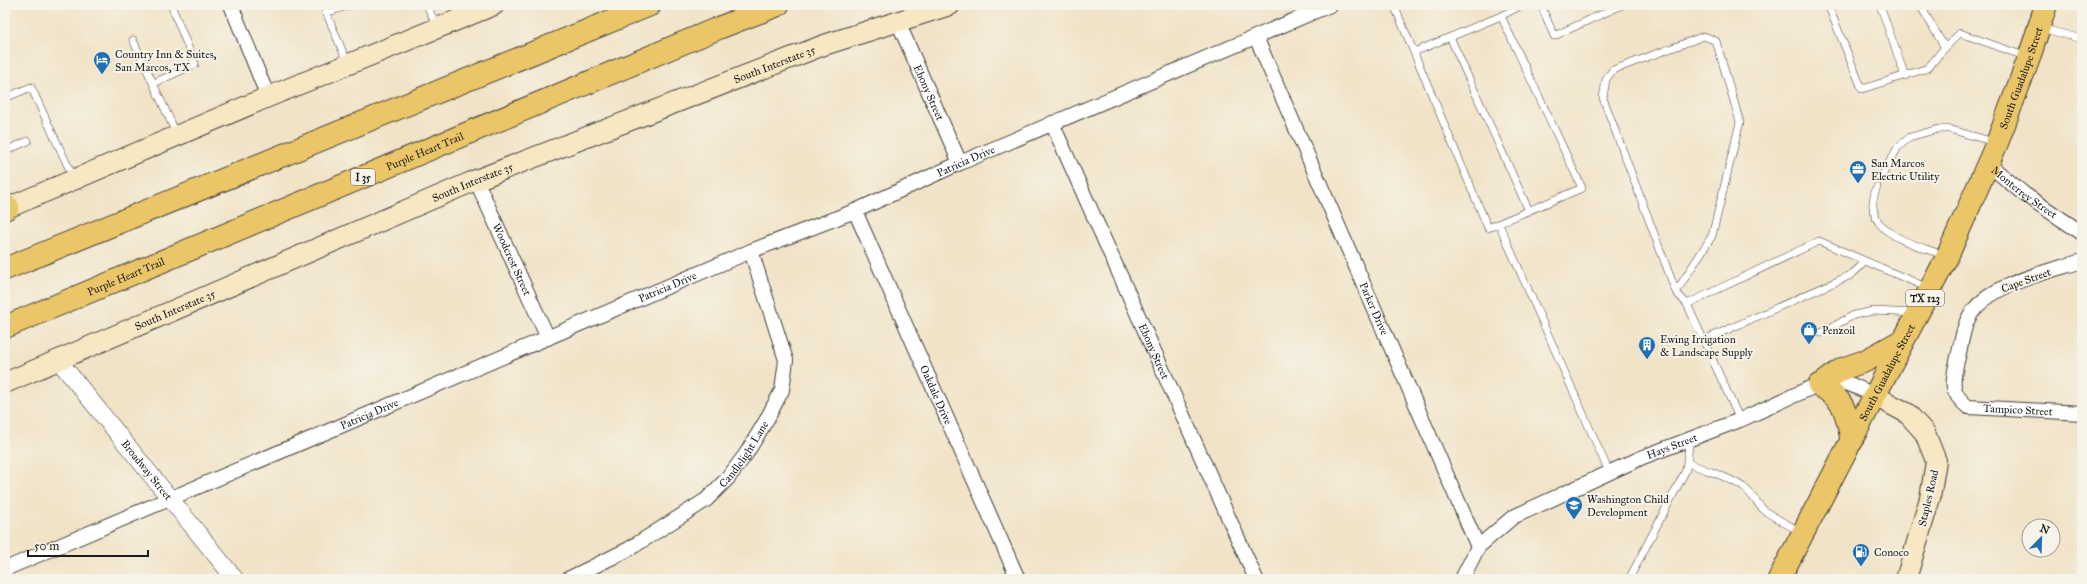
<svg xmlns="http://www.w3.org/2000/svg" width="2087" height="584" font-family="'IM FELL Great Primer',serif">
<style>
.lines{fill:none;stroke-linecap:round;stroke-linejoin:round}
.service-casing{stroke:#3c3a36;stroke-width:8}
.minor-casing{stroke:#3c3a36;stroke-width:16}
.tertiary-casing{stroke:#3c3a36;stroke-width:18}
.secondary-casing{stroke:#3c3a36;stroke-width:22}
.primary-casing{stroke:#3c3a36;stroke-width:24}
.motorway-casing{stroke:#3c3a36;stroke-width:24}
.service{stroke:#fff;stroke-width:7}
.minor{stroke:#fff;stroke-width:14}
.tertiary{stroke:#fff;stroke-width:17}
.secondary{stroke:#f7e8c3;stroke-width:20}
.primary{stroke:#ebc669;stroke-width:22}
.motorway{stroke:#ebc669;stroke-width:22}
.labels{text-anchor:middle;stroke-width:4;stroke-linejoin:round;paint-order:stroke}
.shield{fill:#f7f3e8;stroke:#5e5c59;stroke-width:1}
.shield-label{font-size:10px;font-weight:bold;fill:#1c1c1c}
.poi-label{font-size:11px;fill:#1c1c1c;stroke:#f7f3e8;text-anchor:start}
.street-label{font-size:11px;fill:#1c1c1c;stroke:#f7f3e8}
</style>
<rect width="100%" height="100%" fill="#f7f3e8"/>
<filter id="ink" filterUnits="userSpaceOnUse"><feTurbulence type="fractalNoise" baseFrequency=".025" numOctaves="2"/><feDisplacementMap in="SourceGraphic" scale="8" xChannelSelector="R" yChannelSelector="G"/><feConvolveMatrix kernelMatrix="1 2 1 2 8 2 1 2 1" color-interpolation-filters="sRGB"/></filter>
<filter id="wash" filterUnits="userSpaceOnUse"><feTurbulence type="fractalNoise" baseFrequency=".012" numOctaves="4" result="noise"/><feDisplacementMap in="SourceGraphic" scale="16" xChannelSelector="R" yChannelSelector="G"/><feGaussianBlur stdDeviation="0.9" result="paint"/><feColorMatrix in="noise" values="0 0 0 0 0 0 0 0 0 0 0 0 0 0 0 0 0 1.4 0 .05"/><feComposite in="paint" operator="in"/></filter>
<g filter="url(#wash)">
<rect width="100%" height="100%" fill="#f1e3c7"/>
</g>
<g filter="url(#ink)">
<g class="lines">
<defs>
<path id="service" d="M323 5 348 64
M427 5 437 27
M1394 5 1488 228 1582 188 1501 16 1414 52
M1541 5 1554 36 1622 5
M1828 5 1862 89 1928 68 1941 52 1960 33 2027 57
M1880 5 1905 76
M1920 5 1945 48
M326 13 350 5
M1501 16 1522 5
M2041 28 2082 39
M1450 37 1529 211
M133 40 177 135
M154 83 195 64 171 5
M5 98 31 87 74 179
M5 151 28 141
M1883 174 1898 147 1910 137 1938 129H1949L1994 142
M1877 187C1857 233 1913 243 1945 256
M1499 224 1609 472
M1676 292 1712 236 1740 122 1716 41 1704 36 1613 70 1606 79 1603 98 1676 292 1687 304 1740 420
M1687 304 1819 241 1928 288
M1821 333 1854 315 1873 311 1914 313
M1704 340 1851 275 1861 266 1863 261
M1687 462C1705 471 1726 475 1743 487 1752 493 1756 503 1764 510 1774 518 1789 525 1801 532
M1629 579 1686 470 1690 438"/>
<g id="minor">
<path d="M231 5 268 97"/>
<path id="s1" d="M898 22 960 163"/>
<path id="s2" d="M1256 37 1478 547"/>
<path id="s3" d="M1052 123 1256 579"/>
<path id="s4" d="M1988 164 2024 194 2082 233"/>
<path id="s5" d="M476 180 548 338"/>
<path id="s6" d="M855 211 1018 579"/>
<path id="s7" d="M2082 261C2048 272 1987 284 1969 317 1962 329 1961 348 1957 361 1952 382 1950 393 1968 407L2082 413"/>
<path id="s8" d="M5 569 751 251 855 211 960 163 1330 5"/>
<path id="s9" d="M568 579 629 549 706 500 728 478 746 454 767 419 782 390 786 360 751 251"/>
<path id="s10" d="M1462 579 1478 547 1513 517 1643 457 1740 420 1826 381C1844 379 1859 388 1875 396"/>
</g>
<g id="tertiary">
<path id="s11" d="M59 361 235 579"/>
</g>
<g id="secondary">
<path d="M5 209 268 97 494 5"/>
<path id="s12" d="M5 383 476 180 824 45 950 5"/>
<path d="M1875 396 1907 413 1925 433 1936 461 1930 498 1906 579"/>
</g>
<g id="primary">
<path d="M1826 381 1842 369 1865 361 1903 340"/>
<path d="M1819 385C1847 402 1845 410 1852 441"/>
<path id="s13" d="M1779 579 1947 257 1997 143 2029 58 2046 5"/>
</g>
<g id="motorway">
<path d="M5 209 8 207"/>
<path d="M5 269 650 5"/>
<path id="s14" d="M5 327 721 27 778 5"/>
</g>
</defs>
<use href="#service" class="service-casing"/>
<use href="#minor" class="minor-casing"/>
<use href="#tertiary" class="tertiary-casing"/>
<use href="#secondary" class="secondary-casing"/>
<use href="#primary" class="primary-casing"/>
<use href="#motorway" class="motorway-casing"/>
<use href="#service" class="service"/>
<use href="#minor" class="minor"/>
<use href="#tertiary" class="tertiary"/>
<use href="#secondary" class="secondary"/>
<use href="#primary" class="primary"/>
<use href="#motorway" class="motorway"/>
</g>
</g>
<defs>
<symbol id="hotel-pin" viewBox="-11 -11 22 30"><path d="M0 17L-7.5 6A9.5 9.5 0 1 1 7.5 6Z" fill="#1f6fb2" stroke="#f7f3e8"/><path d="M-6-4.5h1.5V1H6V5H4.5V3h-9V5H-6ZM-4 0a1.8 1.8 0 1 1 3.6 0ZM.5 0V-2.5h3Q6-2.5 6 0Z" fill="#fff"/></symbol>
<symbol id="office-pin" viewBox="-11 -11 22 30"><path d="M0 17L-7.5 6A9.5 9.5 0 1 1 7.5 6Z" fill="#1f6fb2" stroke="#f7f3e8"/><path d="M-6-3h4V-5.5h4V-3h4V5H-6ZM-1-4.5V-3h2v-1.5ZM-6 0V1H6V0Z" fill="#fff"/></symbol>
<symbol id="shop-pin" viewBox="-11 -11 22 30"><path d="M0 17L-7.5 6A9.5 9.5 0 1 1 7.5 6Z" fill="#1f6fb2" stroke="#f7f3e8"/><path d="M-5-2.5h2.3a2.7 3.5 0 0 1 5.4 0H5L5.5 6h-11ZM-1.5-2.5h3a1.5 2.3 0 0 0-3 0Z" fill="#fff"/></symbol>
<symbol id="building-pin" viewBox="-11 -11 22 30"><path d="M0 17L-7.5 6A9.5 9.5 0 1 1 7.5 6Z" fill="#1f6fb2" stroke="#f7f3e8"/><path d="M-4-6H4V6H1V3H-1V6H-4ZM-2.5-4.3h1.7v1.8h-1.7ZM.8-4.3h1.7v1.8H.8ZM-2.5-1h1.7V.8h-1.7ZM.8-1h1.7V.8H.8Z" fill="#fff"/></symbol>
<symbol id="school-pin" viewBox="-11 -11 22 30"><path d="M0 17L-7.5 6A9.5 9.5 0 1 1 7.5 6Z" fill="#1f6fb2" stroke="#f7f3e8"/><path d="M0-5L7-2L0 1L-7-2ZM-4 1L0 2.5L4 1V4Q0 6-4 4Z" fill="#fff"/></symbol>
<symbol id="fuel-pin" viewBox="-11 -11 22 30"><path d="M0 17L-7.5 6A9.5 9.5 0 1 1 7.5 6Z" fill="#1f6fb2" stroke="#f7f3e8"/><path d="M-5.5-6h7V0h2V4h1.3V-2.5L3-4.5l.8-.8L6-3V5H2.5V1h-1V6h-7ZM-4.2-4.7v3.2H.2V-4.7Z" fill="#fff"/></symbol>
</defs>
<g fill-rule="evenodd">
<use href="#hotel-pin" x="92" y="50" width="20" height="27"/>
<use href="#office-pin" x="1848" y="159" width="20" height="27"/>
<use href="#shop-pin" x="1799" y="320" width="20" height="27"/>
<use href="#building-pin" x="1637" y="335" width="20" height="27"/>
<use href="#school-pin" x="1564" y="495" width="20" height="27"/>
<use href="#fuel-pin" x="1851" y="542" width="20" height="27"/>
</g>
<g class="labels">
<g class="shield">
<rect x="351" y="169" width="24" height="16" rx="3"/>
<rect x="1906" y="290" width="38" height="16" rx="3"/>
</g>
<g class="shield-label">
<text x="363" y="181">I 35</text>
<text x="1925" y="302">TX 123</text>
</g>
<g class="poi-label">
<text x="115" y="58">Country Inn &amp; Suites,<tspan x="115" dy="13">San Marcos, TX</tspan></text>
<text x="1871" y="167">San Marcos<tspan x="1871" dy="13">Electric Utility</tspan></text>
<text x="1822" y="334">Penzoil</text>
<text x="1660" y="343">Ewing Irrigation<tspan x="1660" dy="13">&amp; Landscape Supply</tspan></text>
<text x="1587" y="503">Washington Child<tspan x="1587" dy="13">Development</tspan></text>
<text x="1874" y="556">Conoco</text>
</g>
<g class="street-label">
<text dy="4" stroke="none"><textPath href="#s12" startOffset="833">South Interstate 35</textPath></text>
<text dy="4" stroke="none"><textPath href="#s13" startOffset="557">South Guadalupe Street</textPath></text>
<text dy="4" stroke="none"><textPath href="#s1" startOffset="77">Ebony Street</textPath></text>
<text dy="4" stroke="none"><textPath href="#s14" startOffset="455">Purple Heart Trail</textPath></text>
<text dy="4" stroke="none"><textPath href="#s8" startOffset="1044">Patricia Drive</textPath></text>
<text dy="4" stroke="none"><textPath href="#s12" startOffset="509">South Interstate 35</textPath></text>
<text dy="4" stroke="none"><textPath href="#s4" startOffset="46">Monterrey Street</textPath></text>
<text dy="4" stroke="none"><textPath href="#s5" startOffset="87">Woodcrest Street</textPath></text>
<text dy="4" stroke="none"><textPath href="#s14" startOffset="131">Purple Heart Trail</textPath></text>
<text transform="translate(2026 280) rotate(-20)" y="4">Cape Street</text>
<text dy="4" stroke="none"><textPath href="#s8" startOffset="720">Patricia Drive</textPath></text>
<text dy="4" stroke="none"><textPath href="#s2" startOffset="296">Parker Drive</textPath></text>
<text dy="4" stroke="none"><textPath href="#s12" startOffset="185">South Interstate 35</textPath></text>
<text dy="4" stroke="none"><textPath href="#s3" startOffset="250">Ebony Street</textPath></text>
<text dy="4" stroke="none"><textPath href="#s13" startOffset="233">South Guadalupe Street</textPath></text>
<text dy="4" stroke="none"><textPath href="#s6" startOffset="201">Oakdale Drive</textPath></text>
<text dy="4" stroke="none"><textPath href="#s7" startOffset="276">Tampico Street</textPath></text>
<text dy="4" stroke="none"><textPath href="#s8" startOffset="396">Patricia Drive</textPath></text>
<text dy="4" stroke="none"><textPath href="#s10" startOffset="256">Hays Street</textPath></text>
<text dy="4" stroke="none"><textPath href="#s9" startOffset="219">Candlelight Lane</textPath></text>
<text dy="4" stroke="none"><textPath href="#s11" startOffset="140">Broadway Street</textPath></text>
<text transform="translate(1928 498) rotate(-77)" y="4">Staples Road</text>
</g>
</g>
<rect width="2087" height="584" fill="none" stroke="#f7f3e8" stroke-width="20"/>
<g transform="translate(2041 538) rotate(23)"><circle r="19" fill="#f7f3e8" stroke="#9f9d96"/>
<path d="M0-3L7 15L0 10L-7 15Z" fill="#1f6fb2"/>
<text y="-6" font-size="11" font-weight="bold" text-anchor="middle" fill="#1c1c1c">N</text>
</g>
<path d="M28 550v6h120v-6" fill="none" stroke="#1c1c1c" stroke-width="2"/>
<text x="34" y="550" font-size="12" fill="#1c1c1c" stroke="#f7f3e8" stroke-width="3" paint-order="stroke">50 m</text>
</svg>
